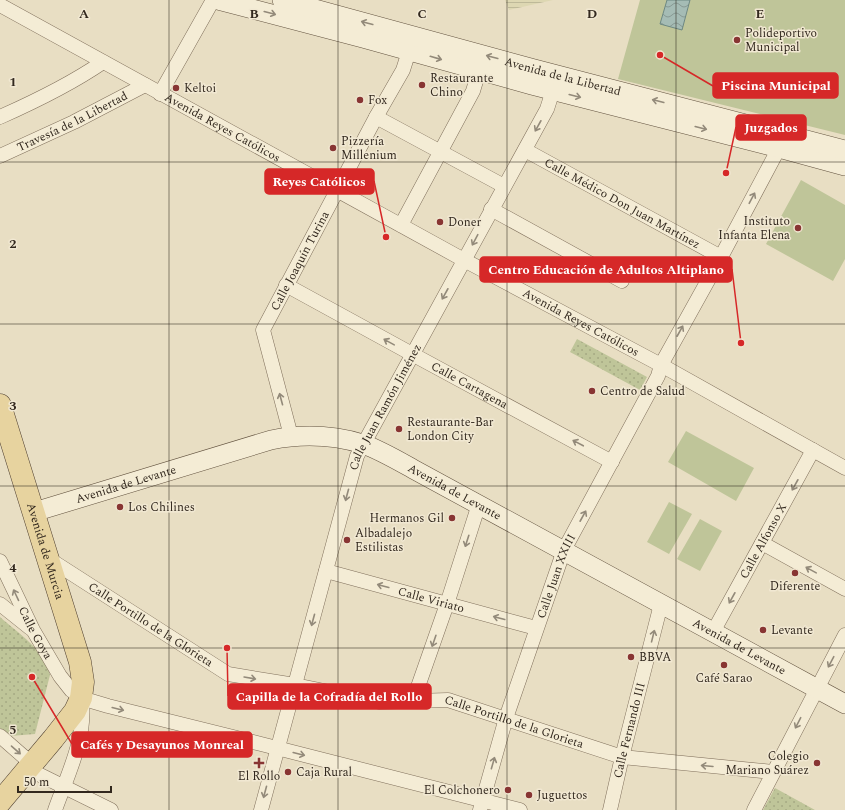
<svg xmlns="http://www.w3.org/2000/svg" width="845" height="810" font-family="Spectral,serif">
<style>
.farmland{fill:url(#farmland-rules)}
.park{fill:url(#park-dots)}
.pitch{fill:#bfc599}
.water{fill:url(#water-waves);stroke:#6d8882}
.lines{fill:none;stroke-linecap:round;stroke-linejoin:round}
.street-casing{stroke:#80705c;stroke-width:15}
.secondary-casing{stroke:#62523f;stroke-width:20}
.primary-casing{stroke:#4f3f30;stroke-width:23}
.street{stroke:#f4ecd5;stroke-width:14}
.secondary{stroke:#f4ecd5;stroke-width:19}
.primary{stroke:#e7d39f;stroke-width:22}
.oneway{stroke:#938a7a}
.grid{fill:none;stroke:#32281e;stroke-width:1;stroke-opacity:0.55}
.poi-dot{fill:#883533;stroke:#f1e8d2;stroke-width:1.5}
.labels{text-anchor:middle;stroke-width:3;stroke-linejoin:round;paint-order:stroke}
.poi-label{font-size:12px;fill:#32281e;stroke:#f1e8d2;text-anchor:start}
.street-label{font-size:12px;fill:#32281e;stroke:#f1e8d2}
.grid-label{font-size:13px;text-anchor:middle;font-weight:bold;fill:#32281e;stroke:#f1e8d2;stroke-width:3;stroke-linejoin:round;paint-order:stroke}
.leader{fill:none;stroke:#d62828;stroke-width:1.5}
.callout-dot{fill:#d62828;stroke:#f1e8d2;stroke-width:1.5}
.callout{fill:#d62828;stroke:#d62828;stroke-width:1.5}
.callout-label{font-size:13px;text-anchor:middle;font-weight:bold;fill:#fff}
</style>
<defs>
<pattern id="farmland-rules" width="6" height="5" patternUnits="userSpaceOnUse"><rect width="6" height="5" fill="#ddd7b2"/><path d="M0 2.5h6" fill="none" stroke="#beb999"/></pattern>
<pattern id="park-dots" width="8" height="8" patternUnits="userSpaceOnUse"><rect width="8" height="8" fill="#bfc599"/><path d="M2 2h.1M6 6h.1" fill="none" stroke="#a5a983" stroke-width="1.8" stroke-linecap="round"/></pattern>
<pattern id="water-waves" width="16" height="10" patternUnits="userSpaceOnUse"><rect width="16" height="10" fill="#a5bcb5"/><path d="M0 5q4-4 8 0t8 0" fill="none" stroke="#879993"/></pattern>
</defs>
<rect width="100%" height="100%" fill="#e8dec3"/>
<path class="farmland" d="M505 0H553L509 10Z"/>
<path class="park" d="M577 339 647 377 640 390 570 352Z
M0 617C19 634 44 649 50 675L35 734 10 736 0 728Z
M775 788 815 810H763Z"/>
<path class="pitch" d="M640 0H845V135L618 79Z
M801 180 845 205V259L833 281 766 244Z
M686 431 754 468 736 501 668 462Z
M669 502 692 514 669 554 647 542Z
M700 519 722 531 700 571 677 559Z"/>
<path class="water" d="M667 0H690L682 30 660 24Z"/>
<g class="lines">
<defs>
<g id="street">
<path id="s1" d="M0 5 464 260 661 365 845 468"/>
<path d="M160 94 213 0"/>
<path d="M0 117C36 101 71 84 103 62"/>
<path d="M376 117 504 186"/>
<path id="s2" d="M525 150 721 257"/>
<path id="s3" d="M0 156 74 122 145 85"/>
<path d="M491 209 622 281"/>
<path d="M401 225 473 91 479 71"/>
<path id="s4" d="M286 285 412 354 612 462"/>
<path id="s5" d="M291 436 263 330 376 117 403 70 409 51"/>
<path d="M762 543 845 589"/>
<path id="s6" d="M49 559 228 674 295 685 379 702 448 700 622 757 773 772"/>
<path id="s7" d="M0 561 33 630 60 676 71 690 81 698 108 706 261 744 520 810"/>
<path id="s8" d="M326 571 536 628"/>
<path d="M0 604 30 628"/>
<path id="s9" d="M713 632 813 450"/>
<path d="M413 701 447 604 479 504"/>
<path d="M0 736 32 764"/>
<path d="M28 769 111 810"/>
<path d="M55 810C67 776 86 739 82 702"/>
<path id="s10" d="M261 810 357 456 547 109 556 81"/>
<path id="s11" d="M480 810 506 718 564 550 658 376 661 365 721 257 779 148 781 140"/>
<path id="s12" d="M610 810 622 757 661 604"/>
<path d="M754 810 845 635"/>
</g>
<g id="secondary">
<path d="M218 0 363 38 532 85 779 148 845 166"/>
<path id="s13" d="M282 0 534 69 845 150"/>
<path id="s14" d="M34 512 271 440C301 434 333 435 363 444 380 450 397 460 413 469L845 704"/>
</g>
<g id="primary">
<path id="s15" d="M0 405 80 662 83 682 81 698 75 711 53 739 0 802"/>
</g>
</defs>
<use href="#street" class="street-casing"/>
<use href="#secondary" class="secondary-casing"/>
<use href="#primary" class="primary-casing"/>
<use href="#street" class="street"/>
<use href="#secondary" class="secondary"/>
<use href="#primary" class="primary"/>
</g>
<defs><path id="oneway-shaft" d="M-6 0H5M1.5-3L5.5 0L1.5 3" fill="none" stroke-width="1.6" stroke-linecap="round" stroke-linejoin="round"/></defs>
<g class="oneway">
<use href="#oneway-shaft" transform="translate(270 13) rotate(15)"/>
<use href="#oneway-shaft" transform="translate(367 23) rotate(-165)"/>
<use href="#oneway-shaft" transform="translate(492 57) rotate(-165)"/>
<use href="#oneway-shaft" transform="translate(436 58) rotate(16)"/>
<use href="#oneway-shaft" transform="translate(575 96) rotate(14)"/>
<use href="#oneway-shaft" transform="translate(658 101) rotate(-166)"/>
<use href="#oneway-shaft" transform="translate(538 126) rotate(119)"/>
<use href="#oneway-shaft" transform="translate(701 128) rotate(14)"/>
<use href="#oneway-shaft" transform="translate(752 198) rotate(-62)"/>
<use href="#oneway-shaft" transform="translate(475 240) rotate(118)"/>
<use href="#oneway-shaft" transform="translate(445 294) rotate(119)"/>
<use href="#oneway-shaft" transform="translate(680 331) rotate(-61)"/>
<use href="#oneway-shaft" transform="translate(389 342) rotate(-151)"/>
<use href="#oneway-shaft" transform="translate(281 399) rotate(-105)"/>
<use href="#oneway-shaft" transform="translate(578 443) rotate(-152)"/>
<use href="#oneway-shaft" transform="translate(795 485) rotate(119)"/>
<use href="#oneway-shaft" transform="translate(347 495) rotate(105)"/>
<use href="#oneway-shaft" transform="translate(583 516) rotate(-61)"/>
<use href="#oneway-shaft" transform="translate(467 541) rotate(108)"/>
<use href="#oneway-shaft" transform="translate(811 570) rotate(-151)"/>
<use href="#oneway-shaft" transform="translate(383 586) rotate(-165)"/>
<use href="#oneway-shaft" transform="translate(16 595) rotate(-115)"/>
<use href="#oneway-shaft" transform="translate(732 598) rotate(119)"/>
<use href="#oneway-shaft" transform="translate(499 618) rotate(-165)"/>
<use href="#oneway-shaft" transform="translate(313 620) rotate(105)"/>
<use href="#oneway-shaft" transform="translate(653 636) rotate(-76)"/>
<use href="#oneway-shaft" transform="translate(434 641) rotate(109)"/>
<use href="#oneway-shaft" transform="translate(831 662) rotate(118)"/>
<use href="#oneway-shaft" transform="translate(250 678) rotate(10)"/>
<use href="#oneway-shaft" transform="translate(118 709) rotate(14)"/>
<use href="#oneway-shaft" transform="translate(798 723) rotate(117)"/>
<use href="#oneway-shaft" transform="translate(16 750) rotate(41)"/>
<use href="#oneway-shaft" transform="translate(299 754) rotate(14)"/>
<use href="#oneway-shaft" transform="translate(493 763) rotate(-74)"/>
<use href="#oneway-shaft" transform="translate(707 766) rotate(-175)"/>
<use href="#oneway-shaft" transform="translate(265 792) rotate(105)"/>
</g>
<path class="grid" d="M169 0V810M338 0V810M507 0V810M676 0V810M0 162H845M0 324H845M0 486H845M0 648H845"/>
<g class="poi-dot">
<circle cx="737" cy="40" r="4"/>
<circle cx="422" cy="85" r="4"/>
<circle cx="176" cy="88" r="4"/>
<circle cx="360" cy="100" r="4"/>
<circle cx="333" cy="148" r="4"/>
<circle cx="440" cy="222" r="4"/>
<circle cx="798" cy="228" r="4"/>
<circle cx="592" cy="391" r="4"/>
<circle cx="399" cy="429" r="4"/>
<circle cx="120" cy="507" r="4"/>
<circle cx="452" cy="518" r="4"/>
<circle cx="347" cy="540" r="4"/>
<circle cx="795" cy="573" r="4"/>
<circle cx="763" cy="630" r="4"/>
<circle cx="631" cy="657" r="4"/>
<circle cx="724" cy="665" r="4"/>
<path d="M257 757h4v4h4v4h-4v4h-4v-4h-4v-4h4z"/>
<circle cx="817" cy="763" r="4"/>
<circle cx="288" cy="772" r="4"/>
<circle cx="508" cy="790" r="4"/>
<circle cx="529" cy="795" r="4"/>
</g>
<g class="labels">
<g class="poi-label">
<text x="745" y="37">Polideportivo<tspan x="745" dy="14">Municipal</tspan></text>
<text x="430" y="82">Restaurante<tspan x="430" dy="14">Chino</tspan></text>
<text x="184" y="92">Keltoi</text>
<text x="368" y="104">Fox</text>
<text x="341" y="145">Pizzería<tspan x="341" dy="14">Millenium</tspan></text>
<text x="790" y="225" text-anchor="end">Instituto<tspan x="790" dy="14">Infanta Elena</tspan></text>
<text x="448" y="226">Doner</text>
<text x="600" y="395">Centro de Salud</text>
<text x="407" y="426">Restaurante-Bar<tspan x="407" dy="14">London City</tspan></text>
<text x="128" y="511">Los Chilines</text>
<text x="444" y="522" text-anchor="end">Hermanos Gil</text>
<text x="355" y="537">Albadalejo<tspan x="355" dy="14">Estilistas</tspan></text>
<text x="795" y="590" text-anchor="middle">Diferente</text>
<text x="771" y="634">Levante</text>
<text x="639" y="661">BBVA</text>
<text x="724" y="682" text-anchor="middle">Café Sarao</text>
<text x="809" y="760" text-anchor="end">Colegio<tspan x="809" dy="14">Mariano Suárez</tspan></text>
<text x="296" y="776">Caja Rural</text>
<text x="259" y="780" text-anchor="middle">El Rollo</text>
<text x="500" y="794" text-anchor="end">El Colchonero</text>
<text x="537" y="799">Juguettos</text>
</g>
<g class="street-label">
<text dy="4" stroke="none"><textPath href="#s13" startOffset="291">Avenida de la Libertad</textPath></text>
<text dy="4" stroke="none"><textPath href="#s3" startOffset="80">Travesía de la Libertad</textPath></text>
<text dy="4" stroke="none"><textPath href="#s1" startOffset="254">Avenida Reyes Católicos</textPath></text>
<text dy="4" stroke="none"><textPath href="#s2" startOffset="111">Calle Médico Don Juan Martínez</textPath></text>
<text dy="4" stroke="none"><textPath href="#s5" startOffset="188">Calle Joaquín Turina</textPath></text>
<text dy="4" stroke="none"><textPath href="#s1" startOffset="662">Avenida Reyes Católicos</textPath></text>
<text dy="4" stroke="none"><textPath href="#s4" startOffset="209">Calle Cartagena</textPath></text>
<text dy="4" stroke="none"><textPath href="#s10" startOffset="423">Calle Juan Ramón Jiménez</textPath></text>
<text dy="4" stroke="none"><textPath href="#s14" startOffset="96">Avenida de Levante</textPath></text>
<text dy="4" stroke="none"><textPath href="#s14" startOffset="444">Avenida de Levante</textPath></text>
<text dy="4" stroke="none"><textPath href="#s9" startOffset="104">Calle Alfonso X</textPath></text>
<text dy="4" stroke="none"><textPath href="#s15" startOffset="153">Avenida de Murcia</textPath></text>
<text dy="4" stroke="none"><textPath href="#s11" startOffset="246">Calle Juan XXIII</textPath></text>
<text dy="4" stroke="none"><textPath href="#s8" startOffset="109">Calle Viriato</textPath></text>
<text dy="4" stroke="none"><textPath href="#s6" startOffset="121">Calle Portillo de la Glorieta</textPath></text>
<text dy="4" stroke="none"><textPath href="#s7" startOffset="80">Calle Goya</textPath></text>
<text dy="4" stroke="none"><textPath href="#s14" startOffset="768">Avenida de Levante</textPath></text>
<text dy="4" stroke="none"><textPath href="#s6" startOffset="505">Calle Portillo de la Glorieta</textPath></text>
<text dy="4" stroke="none"><textPath href="#s12" startOffset="82">Calle Fernando III</textPath></text>
</g>
</g>
<g class="grid-label">
<text x="84" y="18">A</text>
<text x="254" y="18">B</text>
<text x="422" y="18">C</text>
<text x="592" y="18">D</text>
<text x="760" y="18">E</text>
<text x="13" y="86">1</text>
<text x="13" y="248">2</text>
<text x="13" y="410">3</text>
<text x="13" y="572">4</text>
<text x="13" y="734">5</text>
</g>
<path class="leader" d="M660 55L713 86M726 173L736 127M386 237L374 181M741 343L732 269M227 648L228 696M32 677L72 744"/>
<g class="callout-dot">
<circle cx="660" cy="55" r="4"/>
<circle cx="726" cy="173" r="4"/>
<circle cx="386" cy="237" r="4"/>
<circle cx="741" cy="343" r="4"/>
<circle cx="227" cy="648" r="4"/>
<circle cx="32" cy="677" r="4"/>
</g>
<g class="callout">
<rect x="713" y="73" width="125" height="25" rx="4"/>
<rect x="736" y="115" width="70" height="25" rx="4"/>
<rect x="265" y="169" width="109" height="25" rx="4"/>
<rect x="480" y="257" width="252" height="25" rx="4"/>
<rect x="228" y="684" width="203" height="25" rx="4"/>
<rect x="72" y="732" width="180" height="25" rx="4"/>
</g>
<g class="callout-label">
<text x="776" y="90">Piscina Municipal</text>
<text x="771" y="132">Juzgados</text>
<text x="319" y="186">Reyes Católicos</text>
<text x="606" y="274">Centro Educación de Adultos Altiplano</text>
<text x="329" y="701">Capilla de la Cofradía del Rollo</text>
<text x="162" y="749">Cafés y Desayunos Monreal</text>
</g>
<path d="M18 786v6h93v-6" fill="none" stroke="#32281e" stroke-width="2"/>
<text x="24" y="786" font-size="12" fill="#32281e" stroke="#f1e8d2" stroke-width="3" paint-order="stroke">50 m</text>
</svg>
